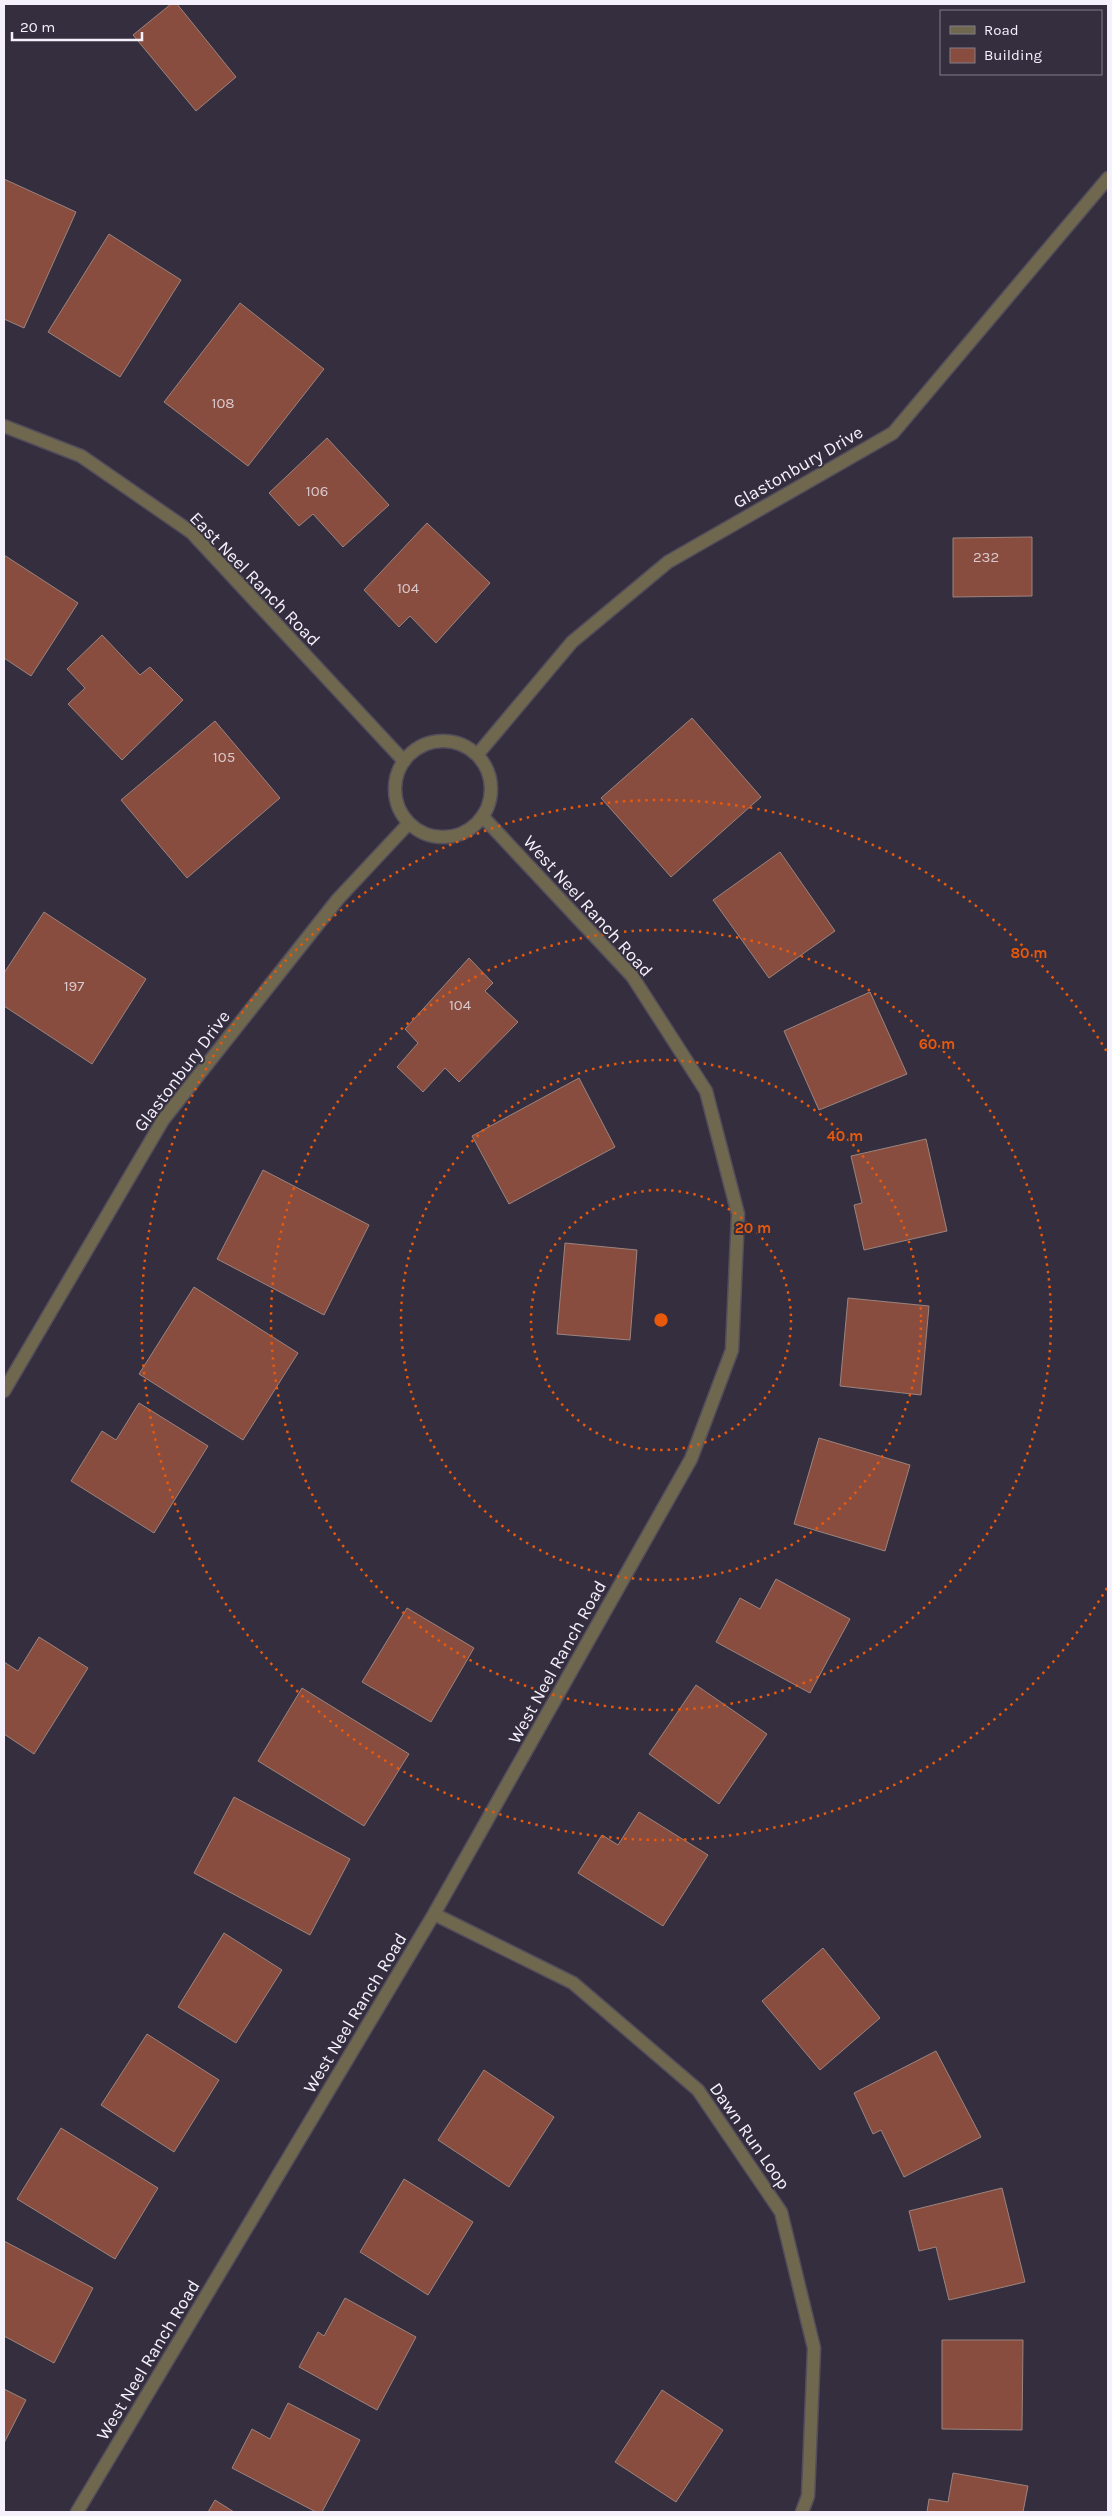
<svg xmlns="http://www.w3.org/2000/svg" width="1112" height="2516" font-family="Karla,sans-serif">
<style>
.building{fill:#894d3f;stroke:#9b847f}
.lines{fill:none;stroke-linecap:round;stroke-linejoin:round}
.minor-casing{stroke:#534d5c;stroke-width:15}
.minor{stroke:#6f674e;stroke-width:12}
.ring{fill:none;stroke:#e8590c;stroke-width:2.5;stroke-dasharray:2.5 5}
.labels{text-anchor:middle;stroke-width:4;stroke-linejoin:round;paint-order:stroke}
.number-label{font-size:15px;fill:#dac8cd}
.street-label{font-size:18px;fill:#f5f1fc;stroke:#342e3e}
.centre{fill:#e8590c;stroke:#342e3e;stroke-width:2.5}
.ring-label{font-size:15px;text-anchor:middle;font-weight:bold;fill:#e8590c;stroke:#342e3e;stroke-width:4;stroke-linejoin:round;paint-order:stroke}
</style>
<rect width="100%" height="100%" fill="#342e3e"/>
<path class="building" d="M171 4H177L236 77 196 111 133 35Z
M4 179 76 212 24 328 4 319Z
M109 234 181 280 120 377 48 332Z
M240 303 324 369 248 466 164 402Z
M327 438 389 505 343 547 313 514 299 526 269 493Z
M427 523 490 583 436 643 410 616 399 627 364 590Z
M1032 537V596L953 597V538Z
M4 555 78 603 31 676 4 658Z
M102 635 140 675 150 667 183 700 122 760 68 704 85 688 67 669Z
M692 718 761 797 671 877 601 798Z
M215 721 280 798 187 878 121 800Z
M780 852 835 931 769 978 713 900Z
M44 912 146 979 92 1064 4 1006V973Z
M469 958 493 983 485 991 518 1022 459 1082 445 1068 423 1092 397 1067 418 1043 405 1029Z
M870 992 907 1074 819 1110 784 1031Z
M579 1078 615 1147 509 1204 472 1136Z
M926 1139 947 1231 864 1250 854 1205 862 1203 851 1156Z
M263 1170 369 1225 324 1315 217 1259Z
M565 1243 637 1250 630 1340 557 1334Z
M194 1287 298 1353 243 1440 139 1374Z
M848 1298 929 1306 921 1395 840 1386Z
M139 1403 208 1446 154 1533 71 1481 102 1431 116 1440Z
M819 1438 910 1465 885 1551 794 1524Z
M776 1579 850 1619 810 1693 716 1642 740 1598 760 1609Z
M407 1608 474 1648 431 1722 362 1682Z
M39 1637 88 1668 34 1754 4 1734V1662L18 1671Z
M696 1685 767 1734 719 1804 649 1754Z
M302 1688 409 1754 364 1826 258 1761Z
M234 1797 350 1859 310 1935 194 1873Z
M639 1812 708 1855 663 1926 578 1873 602 1835 618 1845Z
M224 1933 282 1970 236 2043 178 2007Z
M823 1948 880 2018 820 2070 762 2001Z
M147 2034 219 2080 174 2152 101 2105Z
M936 2051 981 2137 904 2177 881 2130 873 2134 854 2093Z
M484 2070 554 2117 509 2187 438 2140Z
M61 2128 158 2188 115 2259 17 2199Z
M404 2179 473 2222 428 2295 360 2252Z
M1002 2188 1025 2282 949 2300 936 2247 919 2251 909 2211Z
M4 2241 93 2288 54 2363 4 2336Z
M345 2298 416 2337 377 2410 299 2367 318 2332 324 2336Z
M942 2340H1023L1022 2430 942 2429Z
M4 2389 26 2400 4 2443Z
M662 2390 723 2430 676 2502 615 2462Z
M288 2403 360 2440 322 2512H316L232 2468 252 2429 270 2439Z
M953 2473 1028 2486 1023 2512H927L929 2499 948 2502Z
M215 2500 234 2512H208Z"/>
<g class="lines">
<defs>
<path id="minor" d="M4 426 81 456 191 532 404 761
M395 789a48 48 0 1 1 96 0a48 48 0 1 1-96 0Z
M477 755 572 642 668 562 893 433 1108 178
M4 1391 163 1120 338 899 409 823
M434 1914 573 1983 698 2090 781 2212 814 2348 808 2496 802 2512
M77 2512 434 1914 691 1459 732 1350 738 1214 706 1091 632 976 483 817"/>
</defs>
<use href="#minor" class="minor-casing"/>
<use href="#minor" class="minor"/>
</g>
<g class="ring">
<circle cx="661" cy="1320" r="130"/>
<circle cx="661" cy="1320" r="260"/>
<circle cx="661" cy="1320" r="390"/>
<path d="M1107 1588A520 520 0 1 1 1107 1052"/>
</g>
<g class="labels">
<g class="number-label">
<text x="223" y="408">108</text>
<text x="317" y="496">106</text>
<text x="986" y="562">232</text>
<text x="408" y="593">104</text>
<text x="224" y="762">105</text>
<text x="74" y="991">197</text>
<text x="460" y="1010">104</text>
</g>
<g class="street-label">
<text transform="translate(798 467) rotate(-30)" y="6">Glastonbury Drive</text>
<text transform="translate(255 579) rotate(46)" y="6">East Neel Ranch Road</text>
<text transform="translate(588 906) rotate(48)" y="6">West Neel Ranch Road</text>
<text transform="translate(182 1071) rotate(-53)" y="6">Glastonbury Drive</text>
<text transform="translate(557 1662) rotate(-61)" y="6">West Neel Ranch Road</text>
<text transform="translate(355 2013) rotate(-59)" y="6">West Neel Ranch Road</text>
<text transform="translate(750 2136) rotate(55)" y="6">Dawn Run Loop</text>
<text transform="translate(148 2360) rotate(-59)" y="6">West Neel Ranch Road</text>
</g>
</g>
<circle cx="661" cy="1320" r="8" class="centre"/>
<g class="ring-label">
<text x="1029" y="958">80 m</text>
<text x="937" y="1049">60 m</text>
<text x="845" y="1141">40 m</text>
<text x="753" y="1233">20 m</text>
</g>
<rect width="1112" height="2516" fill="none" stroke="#f5f1fc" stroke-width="10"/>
<rect x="940" y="10" width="162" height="65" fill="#342e3e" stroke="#817c8a"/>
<rect x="950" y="26" width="25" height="8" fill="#6f674e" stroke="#817c8a"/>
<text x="984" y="35" font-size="15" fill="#f5f1fc">Road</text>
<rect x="950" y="48" width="25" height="15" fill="#894d3f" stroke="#817c8a"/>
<text x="984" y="60" font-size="15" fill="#f5f1fc">Building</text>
<path d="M12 32v8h130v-8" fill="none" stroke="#f5f1fc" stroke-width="2.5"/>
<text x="20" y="32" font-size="15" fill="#f5f1fc" stroke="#342e3e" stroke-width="4" paint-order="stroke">20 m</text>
</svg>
